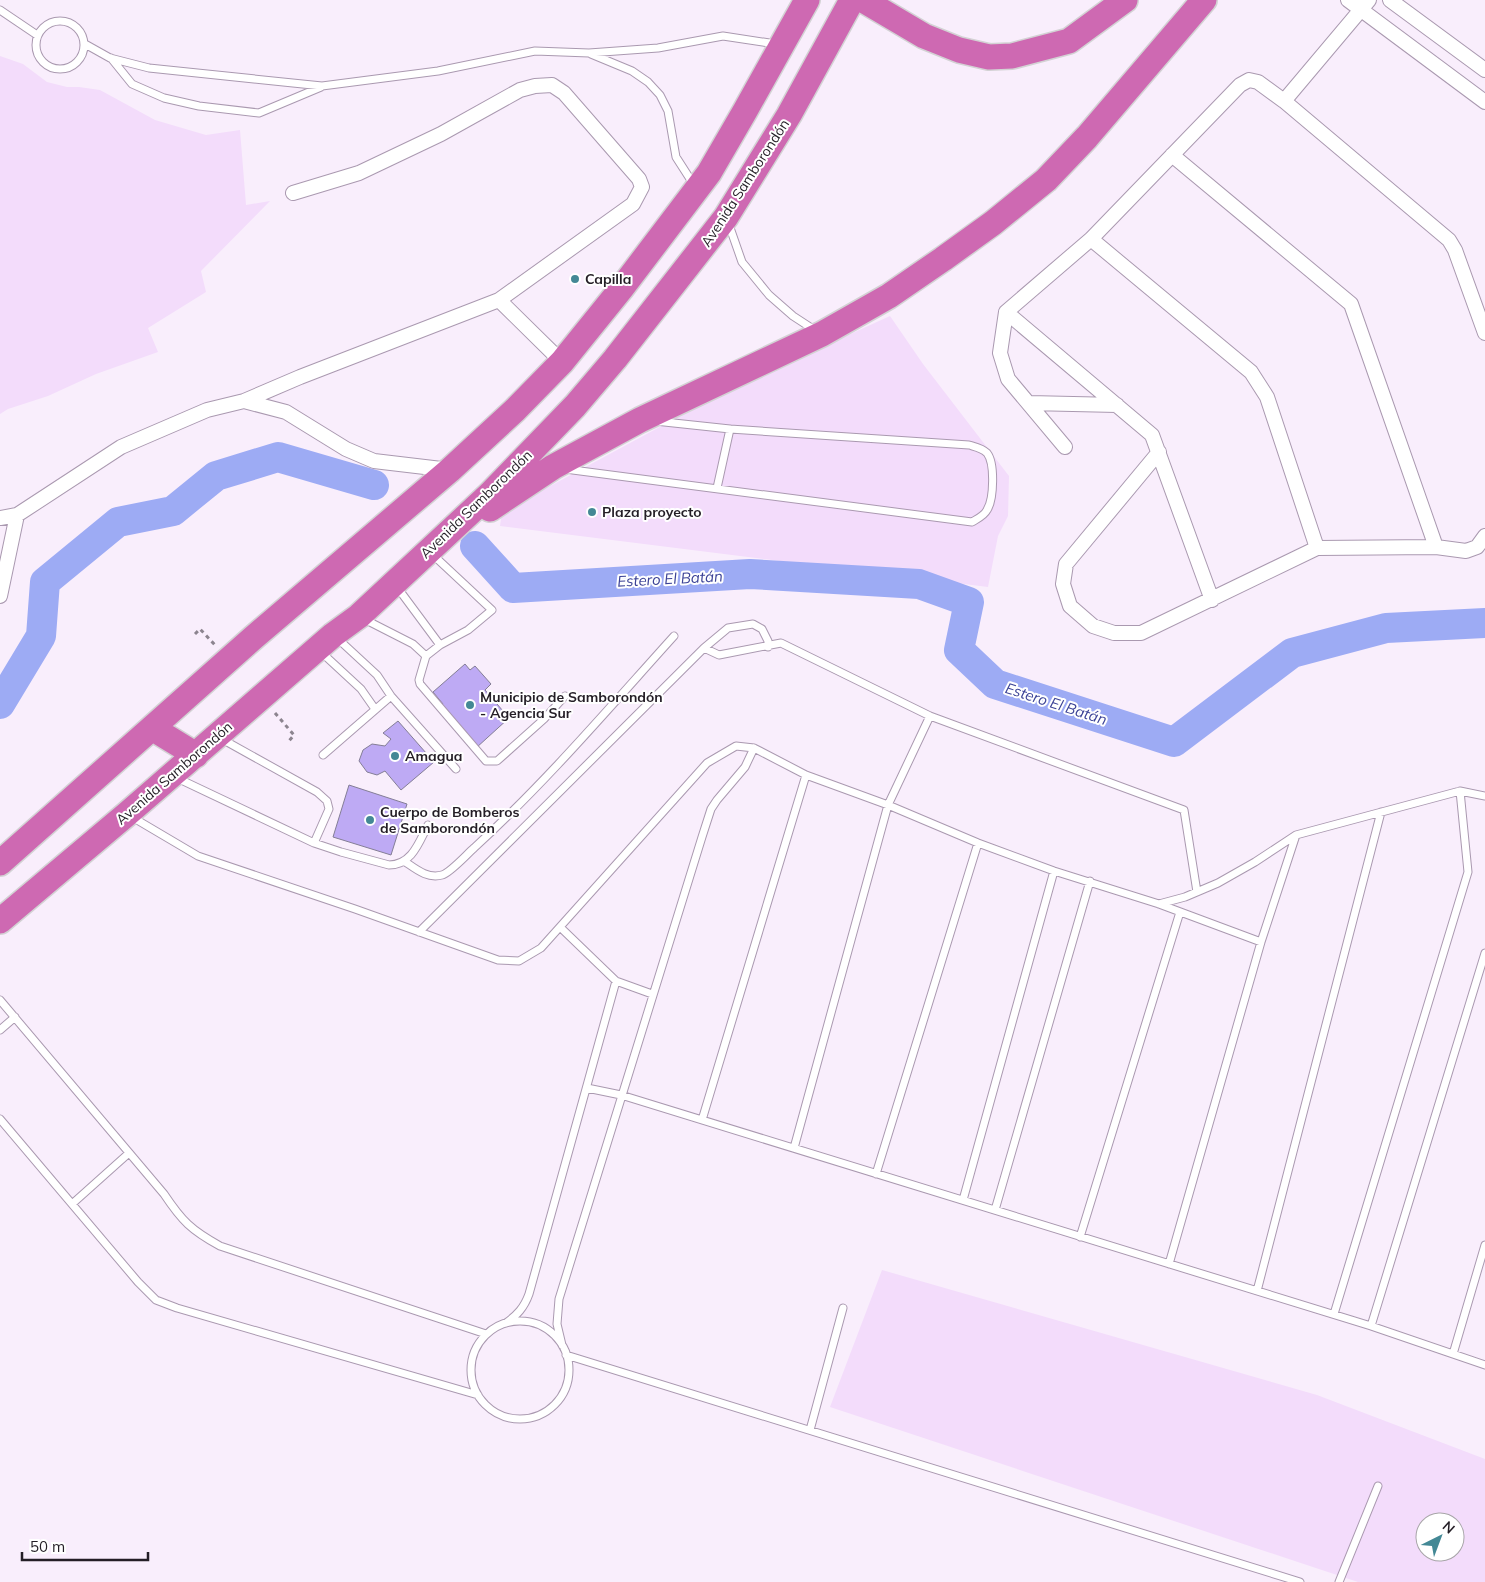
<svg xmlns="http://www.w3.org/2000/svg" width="1485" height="1582" font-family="Mulish,sans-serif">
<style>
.built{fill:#f3dcfb;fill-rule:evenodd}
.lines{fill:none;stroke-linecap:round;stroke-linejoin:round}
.river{stroke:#9dabf4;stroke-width:30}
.building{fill:#beaaf4;stroke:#847e96}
.lane-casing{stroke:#aa99b0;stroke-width:9}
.street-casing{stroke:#aa99b0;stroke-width:16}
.highway-casing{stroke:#d3d2d4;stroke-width:28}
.path{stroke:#8c848f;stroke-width:3;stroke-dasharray:4 4;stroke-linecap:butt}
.lane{stroke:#fff;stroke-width:7}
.street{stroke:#fff;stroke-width:14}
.highway{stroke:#ce69b2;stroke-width:25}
.poi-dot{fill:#438895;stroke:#fff;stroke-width:2}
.labels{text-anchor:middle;stroke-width:4;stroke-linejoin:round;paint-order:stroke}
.street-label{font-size:14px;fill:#241e26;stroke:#fff}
.poi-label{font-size:14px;font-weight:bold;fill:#241e26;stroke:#fff;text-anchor:start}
.water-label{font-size:15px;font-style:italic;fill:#3b4296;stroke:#fff}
</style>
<rect width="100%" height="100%" fill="#f9eefc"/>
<path class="built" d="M0 56 23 64 47 82 67 87H79L100 90 155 120 206 135 240 130 246 205 270 201 201 271 206 292 148 328 158 352 96 374 48 396 8 409 0 414Z
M890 316 923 364 1009 476 1008 516 998 536 988 587 500 526 502 512 732 388Z
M882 1270 1317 1395 1485 1459V1582H1358L830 1407ZM1425 1522H1455V1552H1425Z"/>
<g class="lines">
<path class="river" d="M475 546 513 588 750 574 919 584 969 602 959 650 995 684 1174 742 1292 653 1386 628 1485 623
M0 704 41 636 45 582 118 522 173 511 216 476 278 457 374 485"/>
</g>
<path class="building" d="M465 664 470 670 475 666 491 684 485 690 509 718 476 748 440 707 443 704 433 692Z
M398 721 434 762 401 790 385 771 377 775 367 772 359 761 363 750 372 744 385 746 391 739 383 733Z
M349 785 407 804 391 855 333 837Z"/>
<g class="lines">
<defs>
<path id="lane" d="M0 10 37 35
M36 45a24 24 0 1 1 48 0a24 24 0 1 1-48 0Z
M85 44 110 58 149 68 322 86 438 71 535 51 589 53 658 48 723 36 776 44
M591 54 632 71 648 82 660 95 668 111 676 157 694 185
M111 58 132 84 164 98 199 106 259 113 321 87
M728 222 742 262 769 295 793 316 816 331
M565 469 972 522C977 519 984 516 987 510 994 499 995 463 987 453 982 448 976 447 969 445L730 429 655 421
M717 488 730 429
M432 554 492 610 468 630 440 645 426 656 419 680 420 684 486 761H497L544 719 565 696
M397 587 440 645
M362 618 413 644 426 656
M337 638 377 675 391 696 456 769
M704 648 728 628 753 624 762 629 768 641V647
M321 652 361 689 375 709
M220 738 317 792 327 801 329 809 314 843
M323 755 391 696
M177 778 314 843 341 852 389 865C412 865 419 842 428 825
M132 817 198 856 355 909 498 960 519 961 541 948 707 763 736 746 754 748 806 775 888 805 978 843 1054 871 1159 904 1261 942
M404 861C416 869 427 879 442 875 450 873 467 854 474 848 546 782 609 708 674 636
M1159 904 1185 897 1218 883 1255 862 1296 835 1460 791 1485 796
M560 927 616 981 652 994
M419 932 704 648 719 655 781 643 930 716 1184 810 1197 892
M0 1000 164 1194C182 1221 191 1230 220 1246L486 1334
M0 1030 15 1017
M587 1088 621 1095 1371 1326 1485 1365
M0 1119 138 1282 156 1300 177 1308 478 1395
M702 1120 806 775
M794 1148 888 805 930 716
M876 1174 978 843
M963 1200 1054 871
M72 1204 129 1153
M995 1210 1090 881
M1080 1237 1180 912
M1169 1264 1261 942 1296 835
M1257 1291 1381 812
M1334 1314 1468 872 1460 791
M471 1370a49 49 0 1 1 98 0a49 49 0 1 1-98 0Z
M506 1323C517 1315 524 1308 529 1294L616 981
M1371 1326 1485 953
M562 1345 557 1324 559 1299 702 837 711 809 717 800 745 767 754 748
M1453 1354 1485 1245
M566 1355 1300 1582
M810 1430 843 1308
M1339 1582 1378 1486"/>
<path id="street" d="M1348 0 1485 102
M1390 0 1485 70
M1284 101 1369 0
M1172 155 1351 304 1436 547
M1091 239 1251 372 1267 397 1317 548
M499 300 562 362
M1006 312 1152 435 1212 600
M244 401 286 412 346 449 374 461 450 470
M1029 403 1117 405
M1065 447 1008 379 1000 353 1006 312 1091 239 1240 85 1249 80 1258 82 1284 101 1449 240 1455 250 1485 333
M1159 452 1066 564 1063 584 1070 606 1093 626 1114 633H1141L1317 548 1436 547 1466 551 1477 547 1485 536
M0 518 17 515 121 447 207 410 244 401 300 377 499 300 633 204 642 187 639 179 564 93 552 85 535 86 520 90 441 134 359 173 293 193
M0 596 17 515"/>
<path id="highway" d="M863 0 924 36 959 50 989 57 1012 56 1069 41 1125 0
M490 509 553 467 640 420 822 334 889 296 943 259 993 223 1046 180 1087 137 1204 0
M152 728 196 755
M0 863 253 638 450 470 515 410 562 362 621 289 709 173 745 111 807 0
M0 921 127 814 333 635 359 616 490 494 575 406 615 359 726 217 789 115 852 0"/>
</defs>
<use href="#lane" class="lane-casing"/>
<use href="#street" class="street-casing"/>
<use href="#highway" class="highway-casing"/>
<path class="path" d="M195 634 200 629 215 645
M275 713 294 735 289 741"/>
<use href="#lane" class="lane"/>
<use href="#street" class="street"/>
<use href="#highway" class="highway"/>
</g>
<g class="poi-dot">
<circle cx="575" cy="279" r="5"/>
<circle cx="592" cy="512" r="5"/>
<circle cx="470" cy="705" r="5"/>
<circle cx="395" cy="756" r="5"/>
<circle cx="370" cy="820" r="5"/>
</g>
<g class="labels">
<g class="street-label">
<text transform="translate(745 183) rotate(-57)" y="5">Avenida Samborondón</text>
<text transform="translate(476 504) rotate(-44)" y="5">Avenida Samborondón</text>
<text transform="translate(174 773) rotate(-41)" y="5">Avenida Samborondón</text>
</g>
<g class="poi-label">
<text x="585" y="284">Capilla</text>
<text x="602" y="517">Plaza proyecto</text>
<text x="480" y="702">Municipio de Samborondón<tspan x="480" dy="16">- Agencia Sur</tspan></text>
<text x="405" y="761">Amagua</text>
<text x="380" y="817">Cuerpo de Bomberos<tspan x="380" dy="16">de Samborondón</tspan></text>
</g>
<g class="water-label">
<text transform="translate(670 579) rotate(-3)" y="5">Estero El Batán</text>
<text transform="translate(1056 704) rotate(18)" y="5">Estero El Batán</text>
</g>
</g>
<g transform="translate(1440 1537) rotate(42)"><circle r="24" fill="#ffffff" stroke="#a7a5a8"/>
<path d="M0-4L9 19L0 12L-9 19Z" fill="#438895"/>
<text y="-8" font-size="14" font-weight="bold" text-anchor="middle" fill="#241e26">N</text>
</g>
<path d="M22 1552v8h126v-8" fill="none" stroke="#241e26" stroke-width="2.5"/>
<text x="30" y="1552" font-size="15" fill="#241e26" stroke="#ffffff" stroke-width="4" paint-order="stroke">50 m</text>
</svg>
